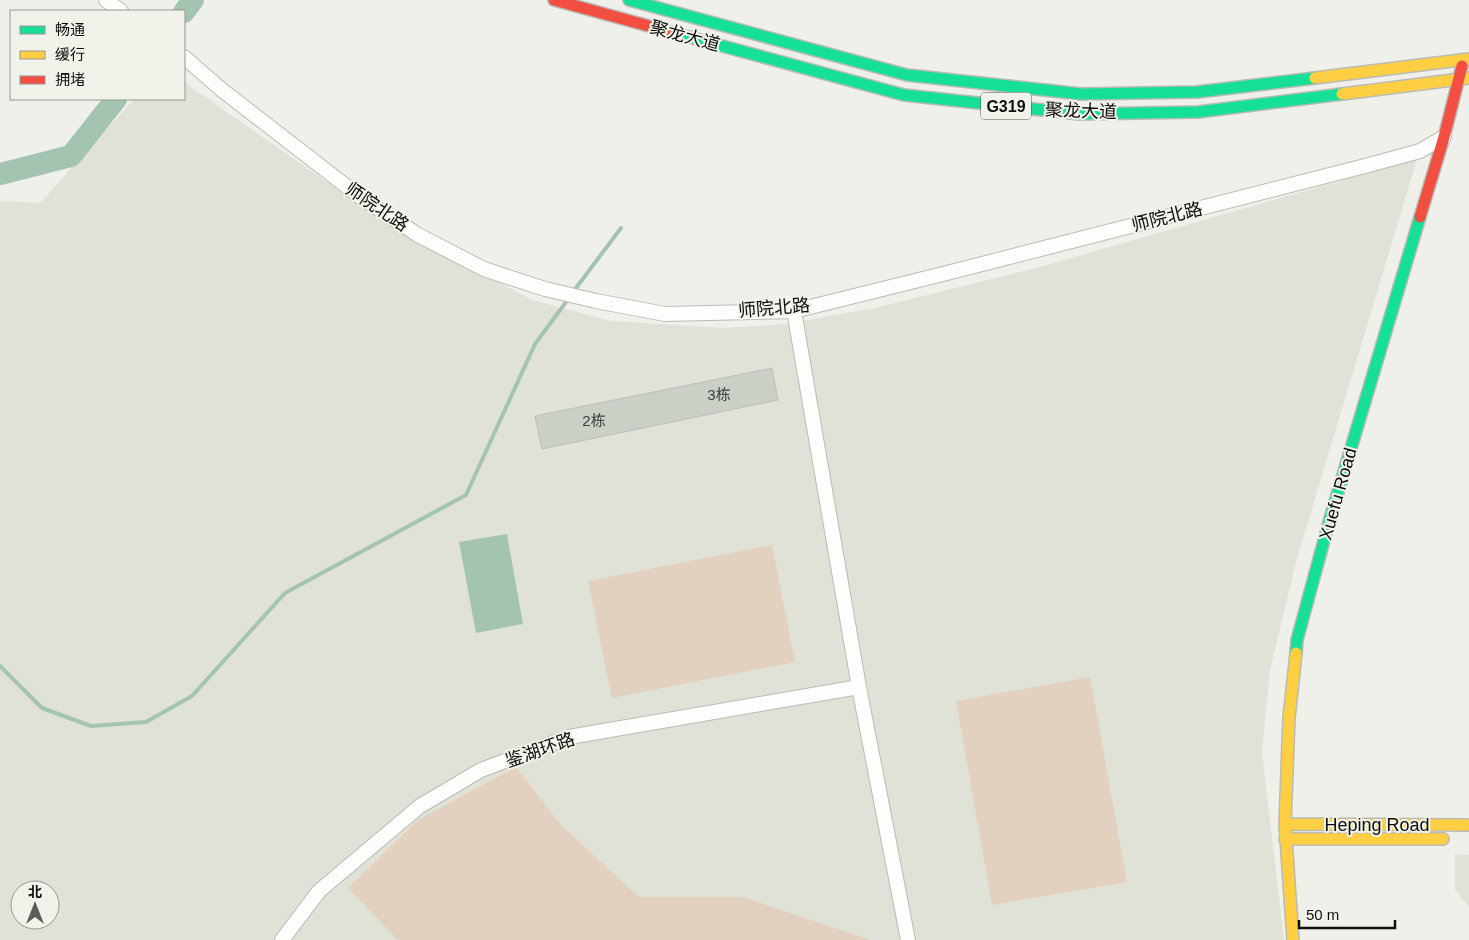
<svg xmlns="http://www.w3.org/2000/svg" width="1469" height="940" font-family="Helvetica,'Noto Sans SC',sans-serif">
<style>
.built{fill:#e0e1d7;fill-rule:evenodd}
.green{fill:#e3d1bf}
.water{fill:#a4c4b2}
.lines{fill:none;stroke-linecap:round;stroke-linejoin:round}
.stream{stroke:#a4c4b2;stroke-width:4}
.river{stroke:#a4c4b2;stroke-width:22}
.building{fill:#cbd0c6;stroke:#bdbebb}
.street-casing{stroke:#babab7;stroke-width:16}
.fast-casing{stroke:#babab7;stroke-width:14}
.slow-casing{stroke:#babab7;stroke-width:14}
.jam-casing{stroke:#babab7;stroke-width:14}
.street{stroke:#fdfdfc;stroke-width:14}
.fast{stroke:#16e098;stroke-width:11}
.slow{stroke:#ffcf43;stroke-width:11}
.jam{stroke:#f24e42;stroke-width:11}
.labels{text-anchor:middle;stroke-width:4;stroke-linejoin:round;paint-order:stroke}
.number-label{font-size:15px;fill:#3d3e3a}
.shield{fill:#f1f2e9;stroke:#52524e;stroke-width:1}
.shield-label{font-size:16px;font-weight:bold;fill:#0e0e0b}
.street-label{font-size:18px;fill:#0e0e0b;stroke:#f1f2e9}
</style>
<rect width="100%" height="100%" fill="#f0f0eb"/>
<path class="built" d="M184 82 378 218 532 300 611 321 725 328 785 324 870 309 1040 267 1417 159 1296 562 1270 670 1262 752 1284 940H0V201L40 203 134 99H184ZM20 890H50V920H20Z
M1455 854 1469 855V907L1455 890Z"/>
<path class="green" d="M772 545 795 662 612 698 588 581Z
M1090 677 1127 882 992 905 956 701Z
M516 767 561 825 639 897H743L871 940H398L348 888 418 820Z"/>
<path class="water" d="M507 534 523 624 476 633 459 542Z"/>
<g class="lines">
<path class="stream" d="M573 292 621 228
M0 666 42 708 91 726 146 722 192 696 285 593 466 495 535 344 569 298"/>
<path class="river" d="M184 12 193 0
M0 174 71 156 116 99"/>
</g>
<path class="building" d="M772 368 778 400 542 449 535 416Z"/>
<g class="lines">
<defs>
<path id="street" d="M106 0 121 11
M184 57 222 90 359 196 418 235 484 269 545 289 596 301 665 314 794 311 943 274 1365 166 1420 151 1444 137
M794 311 859 687 908 940
M282 940 319 891 420 806 481 770 569 737 859 687"/>
<path id="fast" d="M629 0 907 75 1081 94 1197 92 1315 78
M667 31 904 95 1080 114 1198 112 1342 94
M1296 653 1297 640 1329 522 1420 217"/>
<path id="slow" d="M1315 78 1469 59
M1342 94 1469 78
M1285 824 1469 825
M1285 839H1443
M1293 940 1285 824 1289 718 1296 653"/>
<path id="jam" d="M554 0 667 31
M1420 217 1444 137 1462 66"/>
</defs>
<use href="#street" class="street-casing"/>
<use href="#fast" class="fast-casing"/>
<use href="#slow" class="slow-casing"/>
<use href="#jam" class="jam-casing"/>
<use href="#street" class="street"/>
<use href="#fast" class="fast"/>
<use href="#slow" class="slow"/>
<use href="#jam" class="jam"/>
</g>
<g class="labels">
<g class="number-label">
<text x="719" y="400">3栋</text>
<text x="594" y="426">2栋</text>
</g>
<rect class="shield" x="981" y="92.5" width="50" height="27" rx="4"/>
<g class="shield-label">
<text x="1006" y="112">G319</text>
</g>
<g class="street-label">
<text transform="translate(685 36) rotate(15)" y="6">聚龙大道</text>
<text transform="translate(1081 111) rotate(2)" y="6">聚龙大道</text>
<text transform="translate(377 207) rotate(34)" y="6">师院北路</text>
<text transform="translate(1167 217) rotate(-14)" y="6">师院北路</text>
<text transform="translate(774 308) rotate(-5)" y="6">师院北路</text>
<text transform="translate(1338 494) rotate(-74)" y="6">Xuefu Road</text>
<text transform="translate(540 750) rotate(-19)" y="6">鉴湖环路</text>
<text x="1377" y="831">Heping Road</text>
</g>
</g>
<rect x="10" y="10" width="175" height="90" fill="#f1f2e9" stroke="#969790"/>
<rect x="20" y="26" width="25" height="8" fill="#16e098" stroke="#969790"/>
<text x="55" y="35" font-size="15" fill="#0e0e0b">畅通</text>
<rect x="20" y="51" width="25" height="8" fill="#ffcf43" stroke="#969790"/>
<text x="55" y="60" font-size="15" fill="#0e0e0b">缓行</text>
<rect x="20" y="76" width="25" height="8" fill="#f24e42" stroke="#969790"/>
<text x="55" y="85" font-size="15" fill="#0e0e0b">拥堵</text>
<g transform="translate(35 905)"><circle r="24" fill="#f1f2e9" stroke="#969790"/>
<path d="M0-4L9 19L0 12L-9 19Z" fill="#5d5d59"/>
<text y="-8" font-size="14" font-weight="bold" text-anchor="middle" fill="#0e0e0b">北</text>
</g>
<path d="M1299 920v8h96v-8" fill="none" stroke="#0e0e0b" stroke-width="2.5"/>
<text x="1306" y="920" font-size="15" fill="#0e0e0b" stroke="#f1f2e9" stroke-width="4" paint-order="stroke">50 m</text>
</svg>
